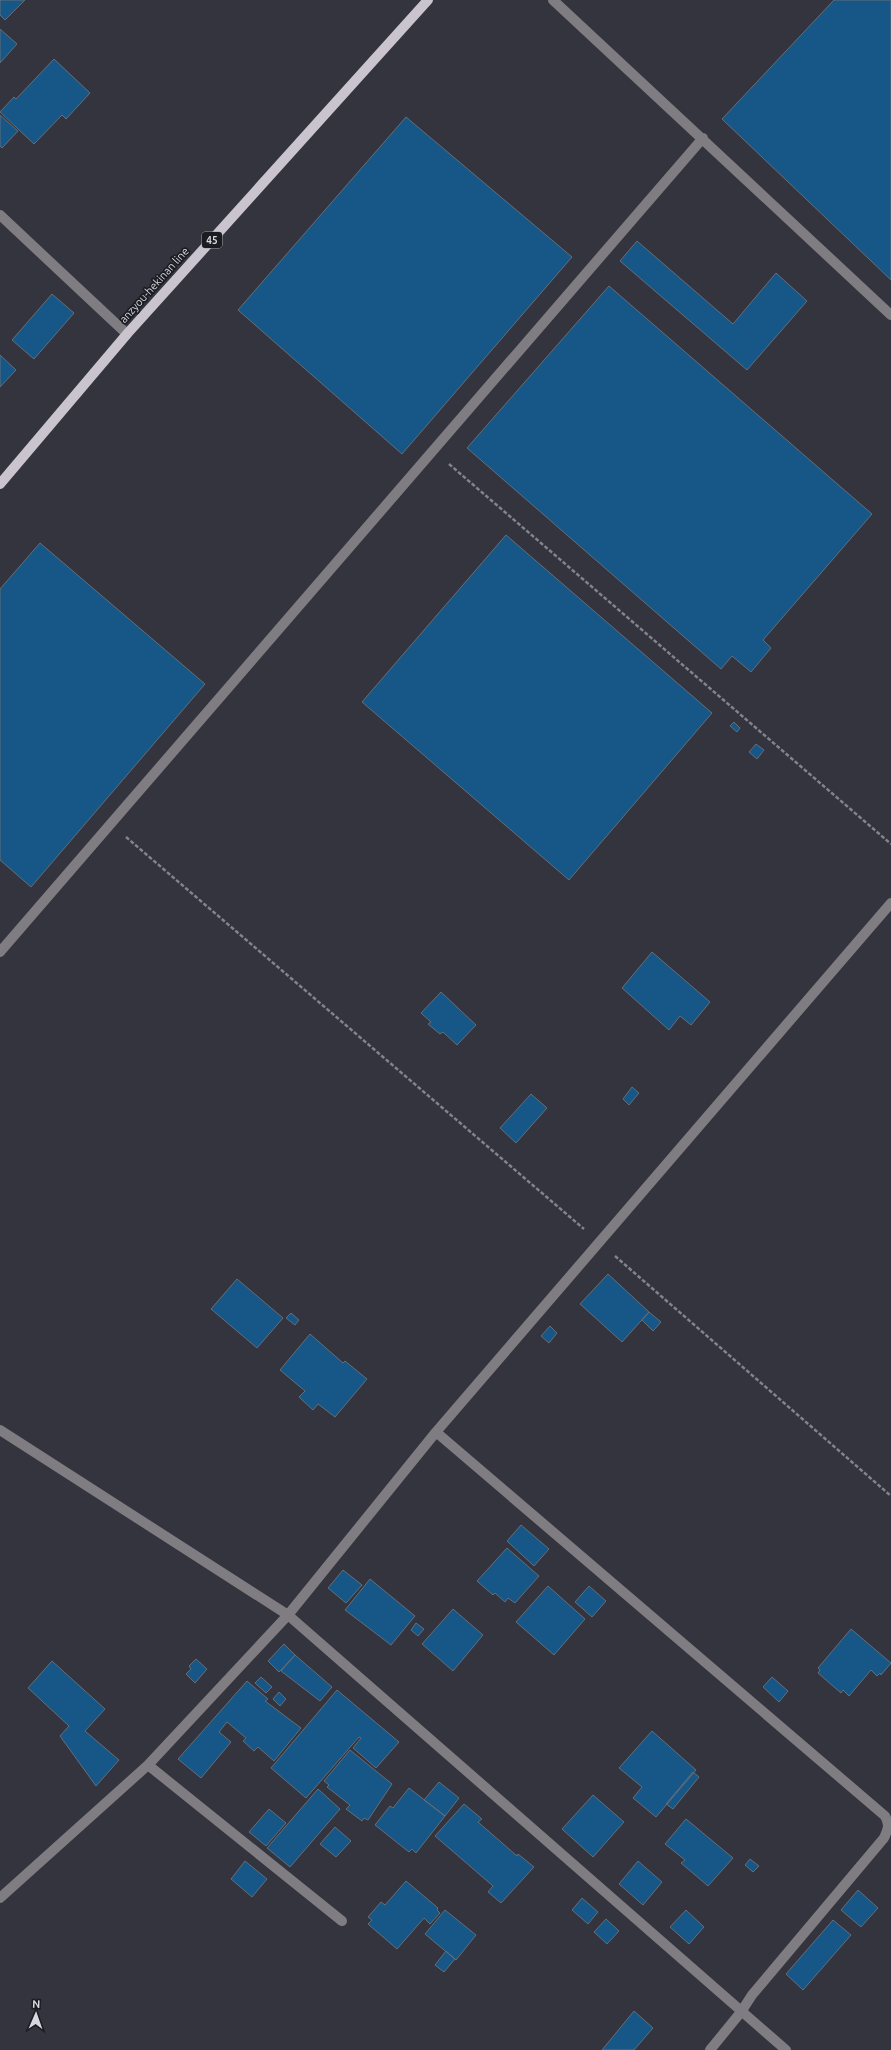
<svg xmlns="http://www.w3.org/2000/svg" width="891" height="2050" font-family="Ubuntu,sans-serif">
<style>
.building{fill:#175788;stroke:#656e77}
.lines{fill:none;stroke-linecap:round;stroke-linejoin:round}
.path{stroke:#82838c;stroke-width:2.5;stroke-dasharray:4 2;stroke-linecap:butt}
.minor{stroke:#807d82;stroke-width:10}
.major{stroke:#cac4cf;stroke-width:10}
.labels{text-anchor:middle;stroke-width:3.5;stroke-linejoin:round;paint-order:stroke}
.shield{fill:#1b1c21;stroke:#9fa0a6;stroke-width:1}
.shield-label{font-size:10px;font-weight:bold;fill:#d7d8df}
.street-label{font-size:11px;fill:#d7d8df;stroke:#1b1c21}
</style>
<rect width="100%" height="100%" fill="#33343e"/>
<path class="building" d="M0 0H25L5 20 0 15Z
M834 0H891V280L722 119Z
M0 29 17 44 0 63Z
M54 59 90 93 66 119 62 115 34 144 0 112 14 97 16 99Z
M0 115 18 131 2 148 0 146Z
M406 117 572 257 402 454 238 310Z
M637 241 733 324 776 273 807 301 747 370 620 261Z
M609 286 872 514 763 640 771 648 751 672 732 656 721 669 467 448Z
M52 294 74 313 34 359 12 340Z
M0 355 16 370 0 387Z
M506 535 712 713 569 880 362 702Z
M40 543 205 684 31 887 0 860V589Z
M734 722 740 728 737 732 730 726Z
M756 744 764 750 757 759 749 752Z
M652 952 710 1002 691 1025 680 1016 669 1030 622 988Z
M441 992 476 1025 457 1045 443 1032 440 1034 428 1024 431 1022 421 1013Z
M632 1087 639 1093 629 1105 623 1099Z
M531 1094 547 1108 516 1143 500 1128Z
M608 1274 649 1312 622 1342 580 1304Z
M237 1279 283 1318 257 1348 211 1309Z
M649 1312 661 1322 653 1331 642 1320Z
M291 1313 299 1320 295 1325 286 1318Z
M550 1326 557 1333 549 1343 541 1336Z
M310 1334 343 1363 345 1361 367 1379 335 1417 318 1404 313 1410 299 1397 305 1391 280 1370Z
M521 1525 549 1549 534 1566 507 1541Z
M507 1548 539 1576 515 1603 508 1598 505 1602 495 1593 493 1595 477 1581Z
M343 1570 362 1585 346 1603 328 1588Z
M370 1579 415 1616 391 1645 345 1610Z
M548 1586 585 1619 554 1655 516 1622Z
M589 1586 606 1601 592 1617 575 1602Z
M453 1609 483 1635 453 1671 422 1644Z
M416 1623 424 1629 418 1636 411 1630Z
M851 1629 891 1663 881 1675 880 1673 877 1676 871 1670 849 1696 843 1690 841 1693 818 1673 820 1670 818 1668Z
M284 1644 295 1655 279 1672 268 1661Z
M295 1655 332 1687 320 1701 281 1671Z
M196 1659 207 1669 195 1683 186 1674 191 1669 189 1666Z
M52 1661 105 1709 85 1731 119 1760 96 1786 60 1736 69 1726 28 1688Z
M261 1677 272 1687 266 1693 255 1683Z
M772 1677 788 1691 779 1702 763 1687Z
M247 1681 268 1699 265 1701 301 1728 274 1761 258 1747 254 1751 243 1741 246 1738 227 1722 219 1732 231 1742 201 1778 178 1759Z
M337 1690 399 1742 376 1768 353 1748 361 1738 359 1737 306 1798 271 1768Z
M279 1692 286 1699 280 1706 273 1699Z
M652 1731 696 1770 656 1817 633 1798 642 1787 619 1768Z
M350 1750 392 1784 368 1820 364 1818 362 1821 346 1809 350 1805 327 1787 329 1785 324 1781Z
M693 1772 699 1777 673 1809 666 1804Z
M439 1782 459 1798 445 1816 424 1800Z
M409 1788 445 1816 416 1853 412 1849 409 1852 375 1825 390 1806 393 1808Z
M318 1789 340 1809 290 1867 267 1848Z
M593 1795 624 1822 593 1857 562 1829Z
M464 1804 482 1819 478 1822 517 1856 518 1854 534 1867 501 1903 488 1892 493 1886 435 1836Z
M269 1809 286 1823 266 1846 249 1832Z
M686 1819 733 1858 708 1886 681 1863 685 1860 665 1844Z
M335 1827 351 1841 336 1857 320 1844Z
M750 1859 759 1866 753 1872 745 1865Z
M245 1861 267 1879 252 1897 231 1879Z
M638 1861 662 1882 643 1905 619 1884Z
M406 1881 438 1908 437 1910 440 1913 430 1924 424 1918 397 1949 368 1924 372 1920 368 1917 381 1902 385 1905Z
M858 1890 878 1908 861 1927 841 1910Z
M582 1898 598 1912 588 1924 572 1910Z
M445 1910 476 1935 456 1960 425 1934Z
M686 1910 704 1927 689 1944 670 1927Z
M606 1919 619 1931 607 1944 594 1932Z
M833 1920 851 1935 803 1990 786 1974Z
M446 1951 455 1959 444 1972 435 1965Z
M634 2011 653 2028 634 2050H602Z"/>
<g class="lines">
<path class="path" d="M449 464 891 844
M126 837 584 1229
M615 1256 891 1496"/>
<path class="minor" d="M553 0 891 315
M0 215 127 334
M0 952 703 138
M0 1430 288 1615 786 2050
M436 1432 885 1816C890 1825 888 1829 884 1838L752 1995 741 2012 710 2050
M148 1765 342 1921
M0 1898 148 1765 288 1615 436 1432 891 903"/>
<path class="major" d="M0 484 127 334 428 0"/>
</g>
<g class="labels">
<rect class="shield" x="202" y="232" width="20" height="16" rx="3"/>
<g class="shield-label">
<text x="212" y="244">45</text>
</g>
<g class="street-label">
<text transform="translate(154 285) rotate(-48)" y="4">anzyou-hekinan line</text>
</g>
</g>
<g transform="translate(36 2014) rotate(2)" stroke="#1b1c21" stroke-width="3" paint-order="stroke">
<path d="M0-3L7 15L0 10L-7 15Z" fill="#d7d8df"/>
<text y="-6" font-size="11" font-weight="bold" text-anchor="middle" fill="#d7d8df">N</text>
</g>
</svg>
